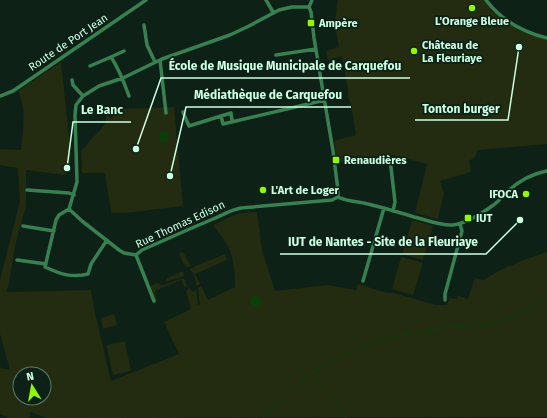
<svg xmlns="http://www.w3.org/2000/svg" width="547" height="418" font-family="'Fira Sans',sans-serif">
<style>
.green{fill:#232b10;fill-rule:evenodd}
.water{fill:#0c3e09}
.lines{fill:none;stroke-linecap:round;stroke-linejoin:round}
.stream{stroke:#0c3e09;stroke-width:1}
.minor{stroke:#388051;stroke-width:3.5}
.poi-dot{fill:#91f800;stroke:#0d2117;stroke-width:1.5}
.labels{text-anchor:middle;stroke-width:3.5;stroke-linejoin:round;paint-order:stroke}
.poi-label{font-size:11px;font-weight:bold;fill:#cdffe2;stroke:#0d2117;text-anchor:start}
.street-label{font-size:11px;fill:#cdffe2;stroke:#0d2117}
.leader{fill:none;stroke:#cdffe2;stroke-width:1.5}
.callout-dot{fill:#cdffe2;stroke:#0d2117;stroke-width:1.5}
.callout-label{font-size:12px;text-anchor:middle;font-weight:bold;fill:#cdffe2;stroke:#0d2117;stroke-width:3.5;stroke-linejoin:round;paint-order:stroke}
</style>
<rect width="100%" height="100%" fill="#0d2117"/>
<path class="green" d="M338 0H486L493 11 518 30 547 40V144L478 150 475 157 469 161 471 172 440 181 444 193 438 219 415 213 427 164 393 155 337 163 334 141 356 135 351 104 348 97V90L342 56 328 60 326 51 339 47 335 26 337 3Z
M61 62 71 156 70 166 65 175 26 170V206L16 242 7 292 91 290 96 317 111 381 179 354 164 322 191 309 186 291 189 288 193 292 195 291 196 288 198 305 200 304 198 288 201 286 208 300 235 287C235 271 234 255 225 241 221 235 217 231 213 225L232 216 241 213 257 212 262 250 275 291 327 285 356 290 358 284 387 293H394L436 305H447L449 298 457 299 458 296 468 299 475 278 483 280 508 266H512L518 262 547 252V417L47 418 30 412V418H9L0 414V368L10 370 0 334V280L20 201 18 168 0 165V149L21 150C23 129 27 111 18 91ZM20 374H44V398H20Z
M174 107 183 206 126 213H111L105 173H82L81 151 106 123V118L107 115H109L110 119 120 109Z
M412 220 433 226 423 260 402 254Z
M183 252 191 266 187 267 183 263 179 253Z
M225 254 227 260 195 274 200 284 197 286 194 274 189 269Z
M401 257 423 263 413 295 392 289Z
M183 271 184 276 165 282 167 278Z
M184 278 187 285 185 288 181 280 155 291 157 300H155L150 286 157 283 163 285Z
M114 314 117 325 103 329 101 318Z
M125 341 131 371 113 375 106 345Z"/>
<path class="water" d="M168 131V140L167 141 159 142V140L160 137 158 134 161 132Z
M257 295 260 298 261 303 259 307H255L251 304 250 300 253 296Z"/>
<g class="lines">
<path class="stream" d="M313 371 346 418
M263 418 291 391 313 371 336 359 369 344 392 337 450 327 469 326 488 324 514 317 547 299"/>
<path class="minor" d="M266 0 273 12
M312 0 309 7 311 12 314 38 333 151 338 190V197C347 202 358 201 368 204 385 208 401 213 418 218 429 221 442 226 453 225 467 223 481 214 492 206 497 203 501 198 505 194 517 182 530 174 547 171
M486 0C501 20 523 32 547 38
M144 25 147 45 155 62
M276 55 316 49
M111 57 124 51
M160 60 166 113
M90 66 111 57C119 69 124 82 129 96
M72 80 73 85 83 96
M0 96 13 91 146 0
M183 112 189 126 221 116 223 124 325 100
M221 116 231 113 232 121
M390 159 395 202 393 211
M27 190 69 193 74 195
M69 209 77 182 75 115 76 105 83 96 99 86 123 78 162 59 230 35 249 26 279 10 292 7H309
M69 209 59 215 56 220 45 267C60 274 71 278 88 274L91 264 107 240
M69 209 82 221 119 250 124 253 136 255
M23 226 54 231
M136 255 142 250C165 240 189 229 213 219 223 215 230 210 241 208L332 200 338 197
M136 255 154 301
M17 260 46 264
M363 281 384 208
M445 300V294L462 231 460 224"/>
</g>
<g class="poi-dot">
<circle cx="472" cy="8" r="4"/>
<rect x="307" y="19" width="8" height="8" rx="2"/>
<circle cx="414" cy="51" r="4"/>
<rect x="332" y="156" width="8" height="8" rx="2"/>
<circle cx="263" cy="190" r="4"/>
<circle cx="526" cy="194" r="4"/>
<rect x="464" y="214" width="8" height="8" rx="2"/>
</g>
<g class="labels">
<g class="poi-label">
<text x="472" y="25" text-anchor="middle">L'Orange Bleue</text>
<text x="319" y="27">Ampère</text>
<text x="422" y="49">Château de<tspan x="422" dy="13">La Fleuriaye</tspan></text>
<text x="344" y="164">Renaudières</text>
<text x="271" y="194">L'Art de Loger</text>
<text x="518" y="198" text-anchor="end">IFOCA</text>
<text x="476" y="222">IUT</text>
</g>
<g class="street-label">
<text transform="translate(68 42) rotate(-34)" y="4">Route de Port Jean</text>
<text transform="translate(180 224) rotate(-25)" y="4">Rue Thomas Edison</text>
</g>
</g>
<path class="leader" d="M136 149L161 78H410M170 176L186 107H351M519 47L508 120H415M67 168L73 122H131M520 220L486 254H280"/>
<g class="callout-dot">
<circle cx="136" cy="149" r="4"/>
<circle cx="170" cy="176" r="4"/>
<circle cx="519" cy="47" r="4"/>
<circle cx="67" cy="168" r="4"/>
<circle cx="520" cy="220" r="4"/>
</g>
<g class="callout-label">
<text x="285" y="70">École de Musique Municipale de Carquefou</text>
<text x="268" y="99">Médiathèque de Carquefou</text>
<text x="461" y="113">Tonton burger</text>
<text x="102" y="114">Le Banc</text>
<text x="383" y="246">IUT de Nantes - Site de la Fleuriaye</text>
</g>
<g transform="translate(32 386) rotate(349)"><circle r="19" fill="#0d2117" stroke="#5a7a68"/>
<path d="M0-3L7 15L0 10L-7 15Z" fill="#91f800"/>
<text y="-6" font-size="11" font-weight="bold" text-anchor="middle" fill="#cdffe2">N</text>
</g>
</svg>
